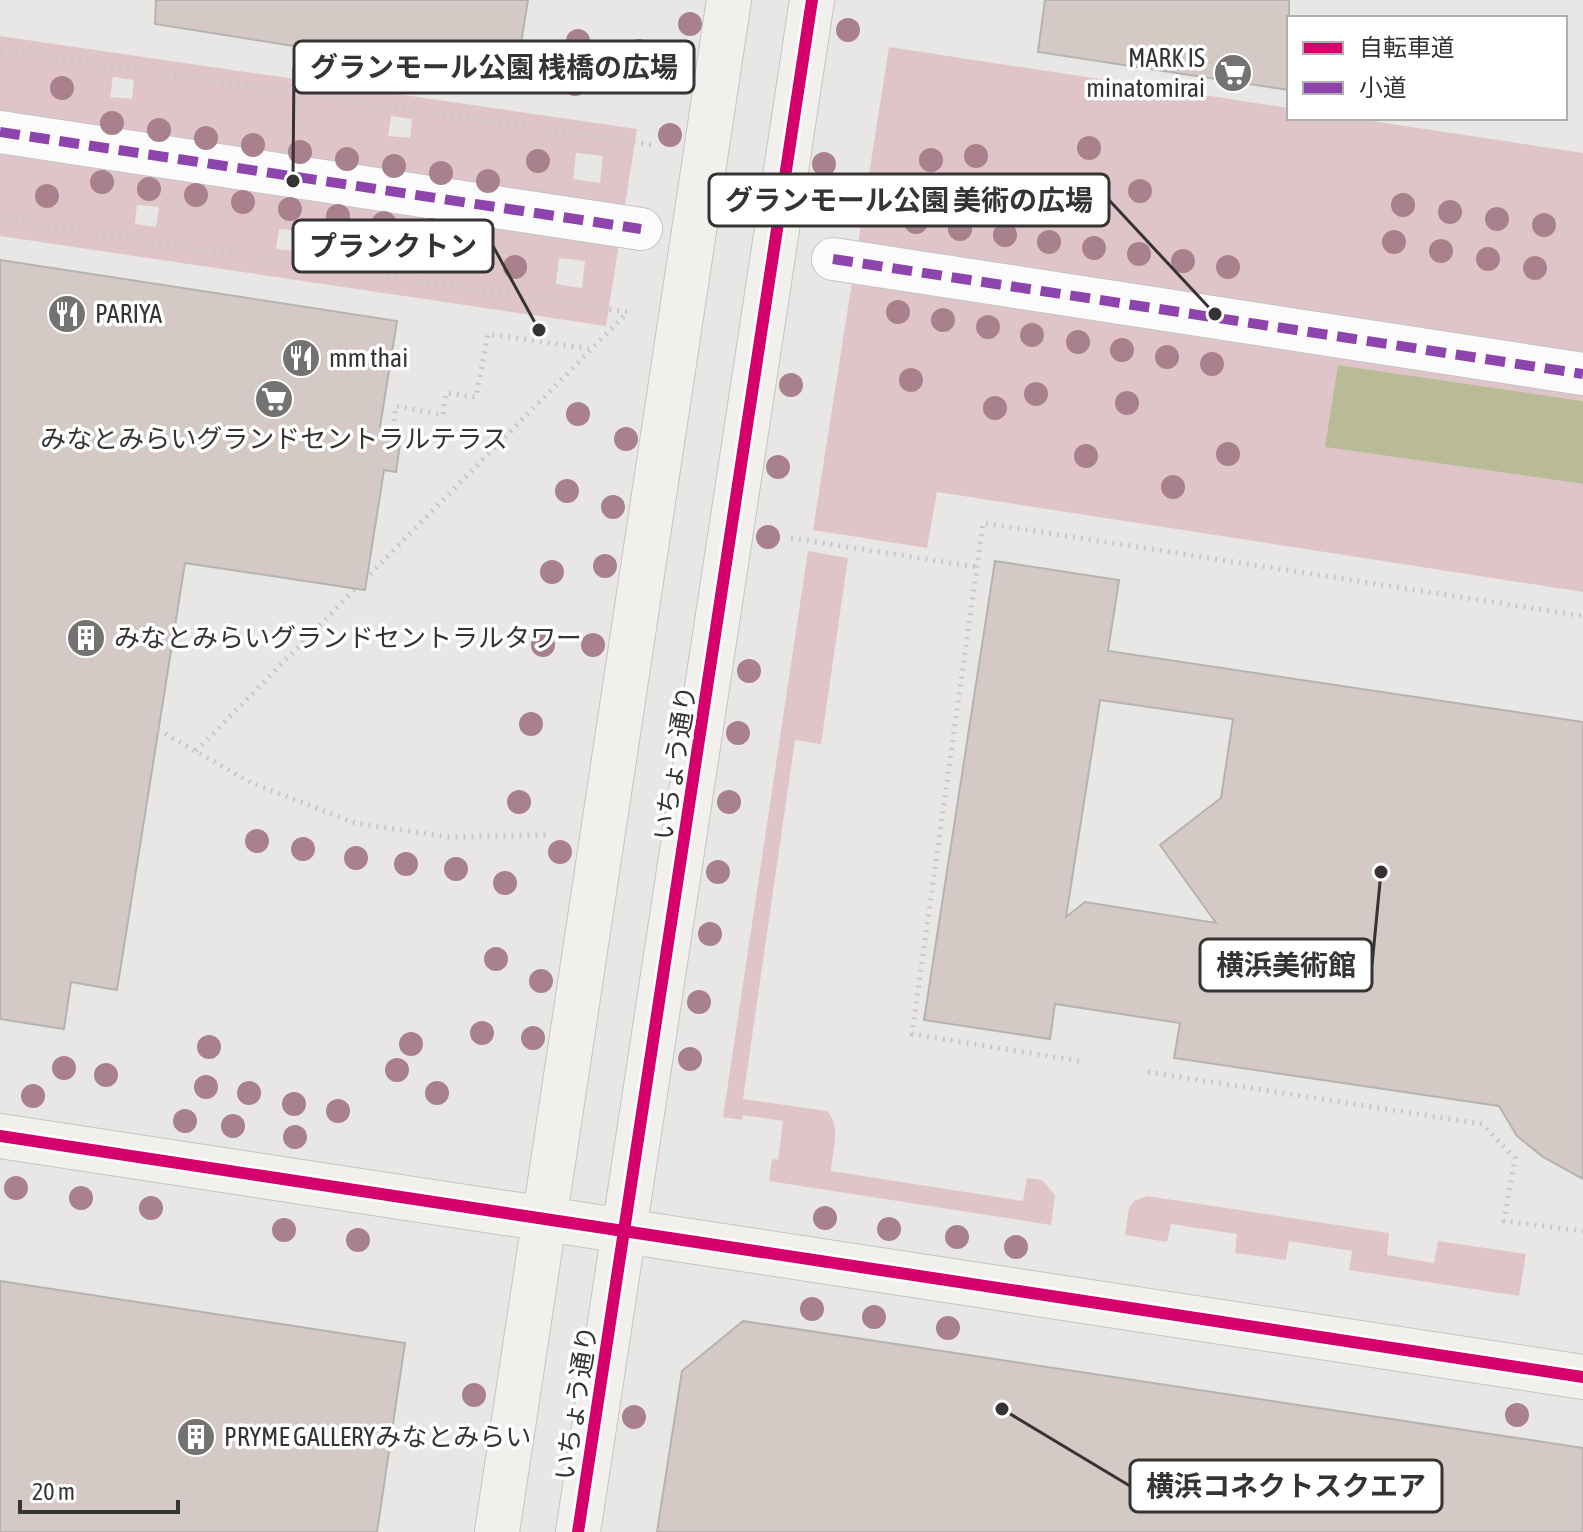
<svg xmlns="http://www.w3.org/2000/svg" width="1583" height="1532" font-family="'Asap Condensed','Noto Sans JP',sans-serif">
<style>
.green{fill:#dfc5ca;fill-rule:evenodd}
.water{fill:#b9ba96}
.building{fill:#d5c9c6;stroke:#b4b3b2;stroke-width:2;fill-rule:evenodd}
.lines{fill:none;stroke-linecap:round;stroke-linejoin:round}
.street-casing{stroke:#c6c4c3;stroke-width:44}
.secondary-casing{stroke:#c6c4c3;stroke-width:46}
.path{stroke:#c9c8c8;stroke-width:5;stroke-dasharray:2 6;stroke-linecap:butt}
.street{stroke:#fcfbfb;stroke-width:42}
.secondary{stroke:#f2f0ed;stroke-width:44}
.quiet{stroke:#8e44ad;stroke-width:10;stroke-dasharray:20 10;stroke-linecap:butt}
.cycleway-casing{stroke:#fff;stroke-width:17}
.cycleway{stroke:#d6006c;stroke-width:12}
.tree{fill:#a8818c}
.labels{text-anchor:middle;stroke-width:7;stroke-linejoin:round;paint-order:stroke}
.poi-label{font-size:26px;fill:#363433;stroke:#fff;text-anchor:start}
.street-label{font-size:26px;fill:#363433;stroke:#fff}
.leader{fill:none;stroke:#363433;stroke-width:3}
.callout-dot{fill:#363433;stroke:#fff;stroke-width:3}
.callout{fill:#fff;stroke:#363433;stroke-width:3}
.callout-label{font-size:28px;text-anchor:middle;font-weight:bold;fill:#363433}
</style>
<rect width="100%" height="100%" fill="#e9e7e5"/>
<path class="green" d="M0 36 637 129 606 326 0 236ZM113 77 134 80 132 99 110 97ZM391 116 412 119 410 138 388 136ZM576 153 603 156 600 183 573 179ZM137 205 159 207 156 227 135 224ZM279 229 301 231 298 251 276 249ZM420 237 441 240 439 260 417 257ZM559 258 585 261 582 288 556 284Z
M889 47 1289 108V118H1352L1583 153V401L1338 365 1326 447 1583 484V592L937 492 927 548 813 530Z
M808 551 848 558 821 744 795 740 743 1099 827 1111C842 1127 832 1150 831 1171L1023 1201 1027 1178 1042 1180 1055 1195 1051 1225 769 1181 772 1159 778 1160 783 1121 743 1115 742 1120 723 1117Z
M1147 1196 1389 1233 1387 1255 1434 1263 1438 1241 1526 1254 1519 1296 1349 1270 1352 1251 1289 1241 1286 1260 1235 1253 1237 1234 1171 1224 1167 1242 1125 1235 1129 1208 1134 1201Z"/>
<path class="water" d="M1338 365 1583 401V484L1325 447Z"/>
<path class="building" d="M156 0H528L515 81 155 24Z
M1045 0H1289V90L1038 52Z
M0 260 397 321 380 427 402 430 396 472 384 470 365 590 185 563 117 990 71 982 64 1029 0 1019Z
M995 561 1119 580 1108 651 1583 722V1179L1543 1157 1517 1136 1499 1106 1174 1058 1180 1023 1055 1004 1050 1039 924 1020ZM1100 700 1233 719 1221 798 1160 845 1216 923 1085 902 1066 917Z
M0 1281 405 1343 377 1532H0Z
M743 1321 1583 1448V1532H657L682 1371Z"/>
<g class="lines">
<defs>
<path id="street" d="M0 132 641 229
M833 259 1583 374"/>
<path id="secondary" d="M0 1136 1583 1377
M497 1532 729 0
M578 1532 812 0"/>
</defs>
<use href="#street" class="street-casing"/>
<use href="#secondary" class="secondary-casing"/>
<path class="path" d="M0 50 654 145
M0 219 628 312
M393 429 396 406 443 415 446 393 476 397 488 334 591 349
M791 538 976 567
M158 730 252 783 355 823 448 837 546 835
M196 751 627 313
M1079 1061 912 1034 983 523 1583 616
M1148 1072 1482 1124 1515 1158 1504 1221 1583 1231"/>
<use href="#street" class="street"/>
<use href="#secondary" class="secondary"/>
<path class="quiet" d="M0 132 641 229
M833 259 1583 374"/>
<defs>
<path id="cycleway" d="M0 1136 1583 1377
M578 1532 812 0"/>
</defs>
<use href="#cycleway" class="cycleway-casing"/>
<use href="#cycleway" class="cycleway"/>
</g>
<g class="tree">
<circle cx="690" cy="24" r="12"/>
<circle cx="848" cy="30" r="12"/>
<circle cx="578" cy="41" r="12"/>
<circle cx="639" cy="51" r="12"/>
<circle cx="575" cy="84" r="12"/>
<circle cx="62" cy="88" r="12"/>
<circle cx="112" cy="123" r="12"/>
<circle cx="159" cy="130" r="12"/>
<circle cx="670" cy="135" r="12"/>
<circle cx="206" cy="138" r="12"/>
<circle cx="253" cy="145" r="12"/>
<circle cx="1089" cy="148" r="12"/>
<circle cx="300" cy="152" r="12"/>
<circle cx="976" cy="156" r="12"/>
<circle cx="347" cy="159" r="12"/>
<circle cx="931" cy="160" r="12"/>
<circle cx="538" cy="161" r="12"/>
<circle cx="824" cy="164" r="12"/>
<circle cx="394" cy="166" r="12"/>
<circle cx="441" cy="173" r="12"/>
<circle cx="488" cy="181" r="12"/>
<circle cx="102" cy="182" r="12"/>
<circle cx="1047" cy="185" r="12"/>
<circle cx="149" cy="189" r="12"/>
<circle cx="1140" cy="191" r="12"/>
<circle cx="196" cy="195" r="12"/>
<circle cx="47" cy="196" r="12"/>
<circle cx="243" cy="202" r="12"/>
<circle cx="1403" cy="205" r="12"/>
<circle cx="290" cy="209" r="12"/>
<circle cx="1450" cy="212" r="12"/>
<circle cx="338" cy="216" r="12"/>
<circle cx="1497" cy="219" r="12"/>
<circle cx="916" cy="222" r="12"/>
<circle cx="384" cy="223" r="12"/>
<circle cx="1544" cy="225" r="12"/>
<circle cx="960" cy="229" r="12"/>
<circle cx="431" cy="230" r="12"/>
<circle cx="1005" cy="235" r="12"/>
<circle cx="1049" cy="242" r="12"/>
<circle cx="1394" cy="242" r="12"/>
<circle cx="1094" cy="248" r="12"/>
<circle cx="1441" cy="251" r="12"/>
<circle cx="1139" cy="254" r="12"/>
<circle cx="1488" cy="259" r="12"/>
<circle cx="1183" cy="261" r="12"/>
<circle cx="515" cy="267" r="12"/>
<circle cx="1228" cy="267" r="12"/>
<circle cx="1535" cy="268" r="12"/>
<circle cx="898" cy="312" r="12"/>
<circle cx="943" cy="320" r="12"/>
<circle cx="988" cy="327" r="12"/>
<circle cx="1032" cy="335" r="12"/>
<circle cx="1078" cy="342" r="12"/>
<circle cx="1122" cy="350" r="12"/>
<circle cx="1167" cy="357" r="12"/>
<circle cx="1212" cy="364" r="12"/>
<circle cx="911" cy="380" r="12"/>
<circle cx="791" cy="385" r="12"/>
<circle cx="1036" cy="394" r="12"/>
<circle cx="1127" cy="403" r="12"/>
<circle cx="995" cy="408" r="12"/>
<circle cx="578" cy="414" r="12"/>
<circle cx="626" cy="439" r="12"/>
<circle cx="1228" cy="454" r="12"/>
<circle cx="1086" cy="456" r="12"/>
<circle cx="778" cy="467" r="12"/>
<circle cx="1173" cy="487" r="12"/>
<circle cx="567" cy="491" r="12"/>
<circle cx="613" cy="507" r="12"/>
<circle cx="768" cy="537" r="12"/>
<circle cx="605" cy="566" r="12"/>
<circle cx="552" cy="572" r="12"/>
<circle cx="543" cy="645" r="12"/>
<circle cx="593" cy="645" r="12"/>
<circle cx="749" cy="671" r="12"/>
<circle cx="531" cy="724" r="12"/>
<circle cx="738" cy="733" r="12"/>
<circle cx="519" cy="802" r="12"/>
<circle cx="729" cy="802" r="12"/>
<circle cx="257" cy="841" r="12"/>
<circle cx="303" cy="849" r="12"/>
<circle cx="560" cy="852" r="12"/>
<circle cx="356" cy="858" r="12"/>
<circle cx="406" cy="864" r="12"/>
<circle cx="456" cy="869" r="12"/>
<circle cx="718" cy="872" r="12"/>
<circle cx="505" cy="883" r="12"/>
<circle cx="710" cy="934" r="12"/>
<circle cx="496" cy="959" r="12"/>
<circle cx="541" cy="981" r="12"/>
<circle cx="699" cy="1002" r="12"/>
<circle cx="482" cy="1033" r="12"/>
<circle cx="533" cy="1038" r="12"/>
<circle cx="411" cy="1044" r="12"/>
<circle cx="209" cy="1047" r="12"/>
<circle cx="690" cy="1059" r="12"/>
<circle cx="64" cy="1068" r="12"/>
<circle cx="397" cy="1070" r="12"/>
<circle cx="106" cy="1075" r="12"/>
<circle cx="206" cy="1087" r="12"/>
<circle cx="249" cy="1093" r="12"/>
<circle cx="437" cy="1093" r="12"/>
<circle cx="33" cy="1096" r="12"/>
<circle cx="294" cy="1104" r="12"/>
<circle cx="338" cy="1111" r="12"/>
<circle cx="185" cy="1121" r="12"/>
<circle cx="233" cy="1126" r="12"/>
<circle cx="295" cy="1137" r="12"/>
<circle cx="16" cy="1188" r="12"/>
<circle cx="81" cy="1198" r="12"/>
<circle cx="151" cy="1208" r="12"/>
<circle cx="825" cy="1218" r="12"/>
<circle cx="889" cy="1229" r="12"/>
<circle cx="284" cy="1230" r="12"/>
<circle cx="957" cy="1237" r="12"/>
<circle cx="358" cy="1240" r="12"/>
<circle cx="1016" cy="1247" r="12"/>
<circle cx="812" cy="1309" r="12"/>
<circle cx="874" cy="1317" r="12"/>
<circle cx="948" cy="1328" r="12"/>
<circle cx="474" cy="1395" r="12"/>
<circle cx="1517" cy="1415" r="12"/>
<circle cx="634" cy="1417" r="12"/>
</g>
<defs>
<symbol id="supermarket-disc" viewBox="-11 -11 22 22"><circle r="9.5" fill="#757371" stroke="#fff"/><path d="M-6-5.5h2.5l.6 2H6L4.5 2H-2.5L-4.4-4H-6ZM-1.5 3.2a1.3 1.3 0 1 0 .1 0ZM3 3.2a1.3 1.3 0 1 0 .1 0Z" fill="#fff"/></symbol>
<symbol id="restaurant-disc" viewBox="-11 -11 22 22"><circle r="9.5" fill="#757371" stroke="#fff"/><path d="M-5-6h1v4h1v-4h1v4h1v-4h1v5L-1.5 .5V6h-2V.5L-5-1ZM5-6V6H3V1.5H1.5Q1.5-4 5-6Z" fill="#fff"/></symbol>
<symbol id="building-disc" viewBox="-11 -11 22 22"><circle r="9.5" fill="#757371" stroke="#fff"/><path d="M-4-6H4V6H1V3H-1V6H-4ZM-2.5-4.3h1.7v1.8h-1.7ZM.8-4.3h1.7v1.8H.8ZM-2.5-1h1.7V.8h-1.7ZM.8-1h1.7V.8H.8Z" fill="#fff"/></symbol>
</defs>
<g fill-rule="evenodd">
<use href="#supermarket-disc" x="1211" y="51" width="44" height="44"/>
<use href="#restaurant-disc" x="45" y="292" width="44" height="44"/>
<use href="#restaurant-disc" x="279" y="336" width="44" height="44"/>
<use href="#supermarket-disc" x="252" y="377" width="44" height="44"/>
<use href="#building-disc" x="64" y="616" width="44" height="44"/>
<use href="#building-disc" x="174" y="1415" width="44" height="44"/>
</g>
<g class="labels">
<g class="poi-label">
<text x="1205" y="67" text-anchor="end">MARK IS<tspan x="1205" dy="30">minatomirai</tspan></text>
<text x="95" y="323">PARIYA</text>
<text x="329" y="367">mm thai</text>
<text x="274" y="448" text-anchor="middle">みなとみらいグランドセントラルテラス</text>
<text x="114" y="647">みなとみらいグランドセントラルタワー</text>
<text x="224" y="1446">PRYME GALLERYみなとみらい</text>
</g>
<g class="street-label">
<text transform="translate(675 763) rotate(-81)" y="9">いちょう通り</text>
<text transform="translate(576 1403) rotate(-81)" y="9">いちょう通り</text>
</g>
</g>
<path class="leader" d="M293 181L294 67M1215 314L1109 200M539 330L493 246M1381 872L1372 965M1002 1409L1130 1486"/>
<g class="callout-dot">
<circle cx="293" cy="181" r="8"/>
<circle cx="1215" cy="314" r="8"/>
<circle cx="539" cy="330" r="8"/>
<circle cx="1381" cy="872" r="8"/>
<circle cx="1002" cy="1409" r="8"/>
</g>
<g class="callout">
<rect x="294" y="41" width="400" height="52" rx="8"/>
<rect x="709" y="174" width="400" height="52" rx="8"/>
<rect x="293" y="220" width="200" height="52" rx="8"/>
<rect x="1200" y="939" width="172" height="52" rx="8"/>
<rect x="1130" y="1460" width="312" height="52" rx="8"/>
</g>
<g class="callout-label">
<text x="494" y="77">グランモール公園 桟橋の広場</text>
<text x="909" y="210">グランモール公園 美術の広場</text>
<text x="393" y="256">プランクトン</text>
<text x="1286" y="975">横浜美術館</text>
<text x="1286" y="1496">横浜コネクトスクエア</text>
</g>
<rect x="1287" y="16" width="280" height="104" fill="#ffffff" stroke="#afaead" stroke-width="2"/>
<rect x="1303" y="42" width="40" height="12" fill="#d6006c" stroke="#afaead" stroke-width="2"/>
<text x="1359" y="56" font-size="24" fill="#363433">自転車道</text>
<rect x="1303" y="82" width="40" height="12" fill="#8e44ad" stroke="#afaead" stroke-width="2"/>
<text x="1359" y="96" font-size="24" fill="#363433">小道</text>
<path d="M20 1500v12h158v-12" fill="none" stroke="#363433" stroke-width="4"/>
<text x="32" y="1500" font-size="24" fill="#363433" stroke="#ffffff" stroke-width="6" paint-order="stroke">20 m</text>
</svg>
